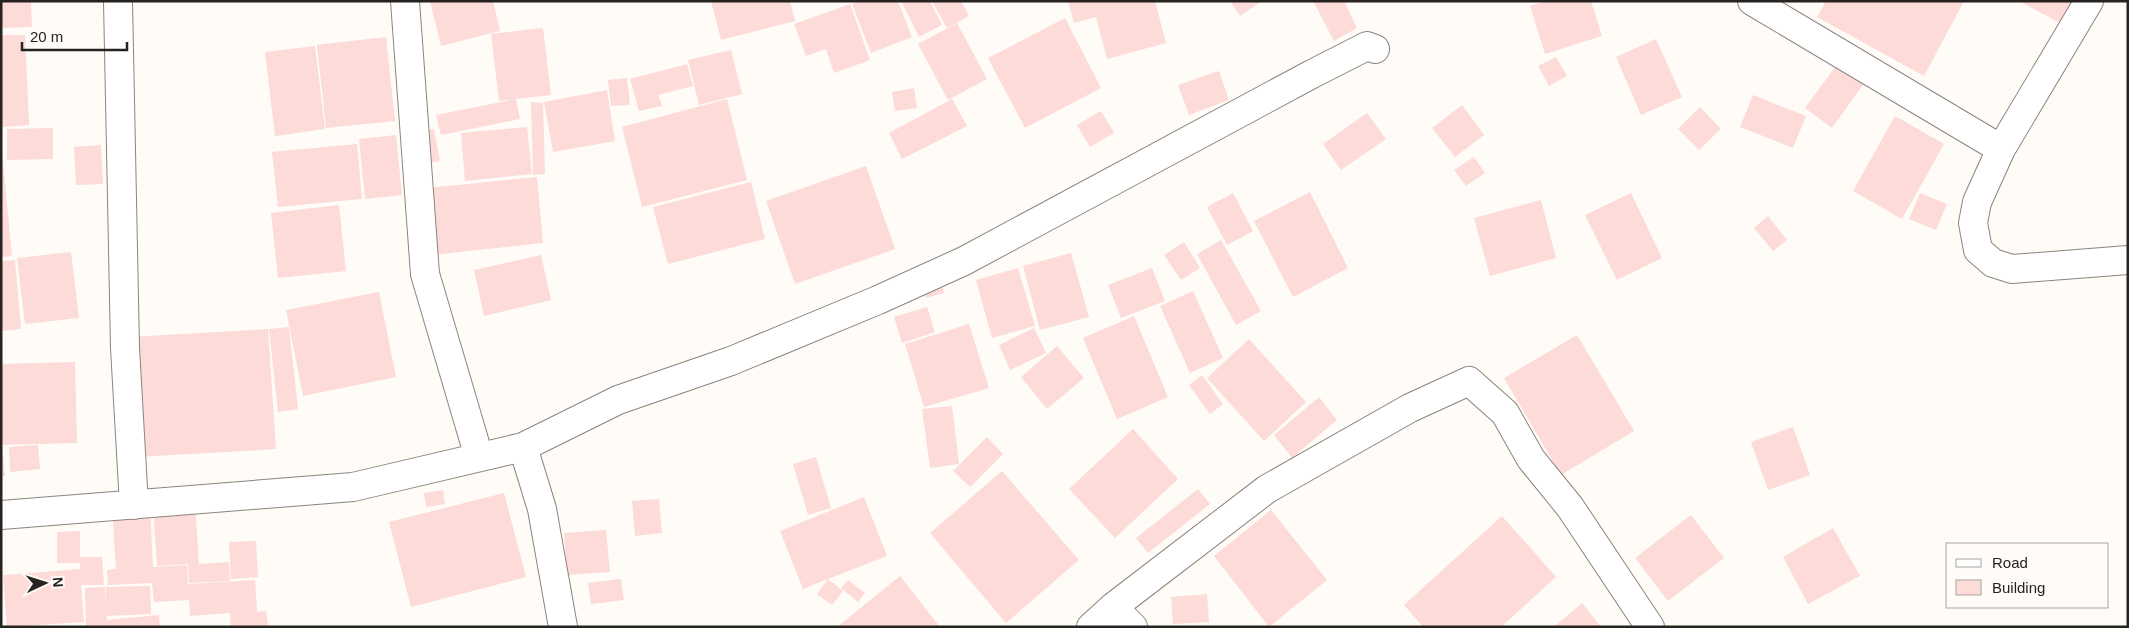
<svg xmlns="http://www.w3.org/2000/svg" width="2129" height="628" font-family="Helvetica,sans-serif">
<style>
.building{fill:#fcdbd9}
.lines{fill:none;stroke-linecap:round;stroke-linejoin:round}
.street-casing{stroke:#8b847e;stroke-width:30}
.street{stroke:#fff;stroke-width:28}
</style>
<rect width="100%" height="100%" fill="#fffbf7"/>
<path class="building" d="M1 1H31L32 27 1 28Z
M430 1H493L500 31 441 46Z
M711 1H790L795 21 721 40Z
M859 1H898L912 37 871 53 852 4Z
M901 1H930L942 25 919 37Z
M932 1H961L969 16 947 28Z
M1068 1H1155L1166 43 1107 59 1096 17 1074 23Z
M1230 1H1262L1240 16Z
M1313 1H1344L1357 28 1334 41Z
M1546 1H1591L1602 36 1545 54 1530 6Z
M1826 1H1964L1924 76 1817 17Z
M2019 1H2086L2071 29Z
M850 4 870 60 834 73 826 49 806 56 794 24Z
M1065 18 1101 88 1025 128 988 58Z
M957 23 987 79 948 100 918 44Z
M543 28 551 95 499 101 491 34Z
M1 35H25L29 125 1 127Z
M386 37 395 121 326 128 317 45Z
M1656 39 1682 97 1641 115 1616 57Z
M315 46 325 129 275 136 265 52Z
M731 50 742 94 699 105 688 60Z
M1844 55 1870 75 1832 128 1805 108Z
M1556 57 1567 76 1549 86 1538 66Z
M687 64 693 86 658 95 662 106 639 111 630 79Z
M1219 71 1229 100 1189 115 1178 85Z
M627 78 630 105 611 106 608 80Z
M914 88 917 108 895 111 892 92Z
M607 90 615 141 553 152 544 102Z
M1753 95 1806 116 1793 148 1740 127Z
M516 99 520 119 441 135 436 115Z
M727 99 747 180 642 207 622 127Z
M952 99 967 126 902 159 889 133Z
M531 102 543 103 545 174 533 175Z
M1462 105 1484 135 1455 157 1432 128Z
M1700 107 1721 129 1699 150 1678 129Z
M1101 111 1114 133 1090 147 1077 125Z
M1367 113 1386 139 1341 170 1323 144Z
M1895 116 1944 144 1902 219 1853 191Z
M527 127 532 174 465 181 461 133Z
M53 128V159L7 160V129Z
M434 129 440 161 406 167 400 136Z
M396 135 402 195 365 199 359 139Z
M1 142 12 256 1 257Z
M357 144 362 199 278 207 272 152Z
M101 145 103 184 76 185 74 147Z
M1474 157 1485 173 1466 186 1454 170Z
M866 166 895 249 795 284 766 201Z
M537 177 543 243 423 256 417 189Z
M751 182 765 239 668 264 653 207Z
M1310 192 1348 268 1293 297 1254 221Z
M1233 193 1253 231 1227 245 1207 207Z
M1631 193 1662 258 1617 280 1585 215Z
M1920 193 1947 204 1936 230 1909 219Z
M1541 200 1556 258 1490 276 1474 218Z
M339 205 346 271 278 278 271 213Z
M1768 216 1787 240 1773 251 1754 228Z
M1221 240 1261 311 1236 325 1197 254Z
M1184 242 1200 268 1181 280 1164 255Z
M71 252 79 318 25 324 17 258Z
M1071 253 1089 317 1040 330 1023 266Z
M541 255 551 300 484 316 474 270Z
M15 260 21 329 1 331V261Z
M1018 268 1035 326 992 338 976 280Z
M1152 268 1165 301 1121 318 1108 285Z
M939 275 944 293 926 298 921 281Z
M1193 291 1223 358 1190 373 1160 306Z
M379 292 396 377 303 396 286 310Z
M927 307 935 332 902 343 894 317Z
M1134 316 1168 397 1117 419 1083 338Z
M969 324 989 388 924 407 905 344Z
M289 327 298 409 278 412 269 329Z
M1034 328 1046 353 1010 370 999 345Z
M268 329 276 449 137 457 130 337Z
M1577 335 1634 431 1561 475 1504 378Z
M1249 339 1306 402 1264 441 1207 378Z
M1057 346 1084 378 1047 409 1021 377Z
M75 362 77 443 1 445V364Z
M1202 375 1223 404 1210 414 1189 385Z
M1319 397 1337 420 1292 458 1274 435Z
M952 406 959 464 930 468 922 409Z
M1793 427 1810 475 1768 490 1751 442Z
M1133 429 1178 479 1115 538 1069 489Z
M987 437 1003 454 970 487 953 471Z
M38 445 40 469 10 472 9 447Z
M1 454H3L5 476H1Z
M816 457 831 508 808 515 793 464Z
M1002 471 1079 560 1006 623 930 533Z
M1198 489 1210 504 1148 553 1136 538Z
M443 490 445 504 426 507 424 493Z
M504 493 526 577 411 607 389 522Z
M864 497 887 556 828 579 843 591 832 605 817 594 828 579 803 589 780 531Z
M659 499 662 533 635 536 632 501Z
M195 504 199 564 229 562 230 581 189 583 188 564 157 566 153 507Z
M150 506 153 567 187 565 188 584 255 580 257 612 266 611 268 627H231L230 613 190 616 189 600 154 602 152 583 108 585 107 570 116 569 112 508Z
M1271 510 1327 580 1269 627 1214 556Z
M1691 515 1724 558 1668 601 1635 558Z
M1502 516 1556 577 1501 627H1423L1404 605Z
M1833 528 1860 576 1808 604 1783 557Z
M606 530 610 572 567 575 564 533Z
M80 531V557H102L104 585H81L84 622 7 627 3 575 80 569V563H57V532Z
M256 541 258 577 231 579 229 542Z
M900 576 940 627H837Z
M621 579 624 600 591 604 588 583Z
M848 580 865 593 858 602 841 588Z
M150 586 151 614 107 616V620L159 615 160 627H86L85 588 105 587 106 607V587Z
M1207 594 1209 622 1173 624 1171 597Z
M1582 603 1601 627H1554Z"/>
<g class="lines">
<defs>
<path id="street" d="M118 1 125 348 134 505
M405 1 425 274 479 457
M1752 1 2001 149
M2089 1 2001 149 1977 202 1973 223 1978 250 1993 263 2012 269 2128 260
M523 447 542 509 563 627
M1 515 353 487 523 447 618 400 731 361 878 300 964 261 1312 74 1367 46 1375 49
M1113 607 1133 627
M1091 627 1113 607 1267 489 1410 408 1469 381 1505 413 1531 459 1570 507 1650 627"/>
</defs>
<use href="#street" class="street-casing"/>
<use href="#street" class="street"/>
</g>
<rect width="2129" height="628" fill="none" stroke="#262321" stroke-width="5"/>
<rect x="1946" y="543" width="162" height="65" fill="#fffbf7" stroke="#a8a5a1"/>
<rect x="1956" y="559" width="25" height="8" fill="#ffffff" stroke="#a8a5a1"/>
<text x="1992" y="568" font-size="15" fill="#262321">Road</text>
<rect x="1956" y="580" width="25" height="15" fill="#fcdbd9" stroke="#a8a5a1"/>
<text x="1992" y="593" font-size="15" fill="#262321">Building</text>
<g transform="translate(45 583) rotate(86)" stroke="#fffbf7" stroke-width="4" paint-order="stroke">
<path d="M0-4L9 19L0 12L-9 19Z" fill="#262321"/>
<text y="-8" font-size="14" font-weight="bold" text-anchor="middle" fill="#262321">N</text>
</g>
<path d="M22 42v8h105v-8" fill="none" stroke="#262321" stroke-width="2.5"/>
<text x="30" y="42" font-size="15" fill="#262321" stroke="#fffbf7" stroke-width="4" paint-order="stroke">20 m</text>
</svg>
